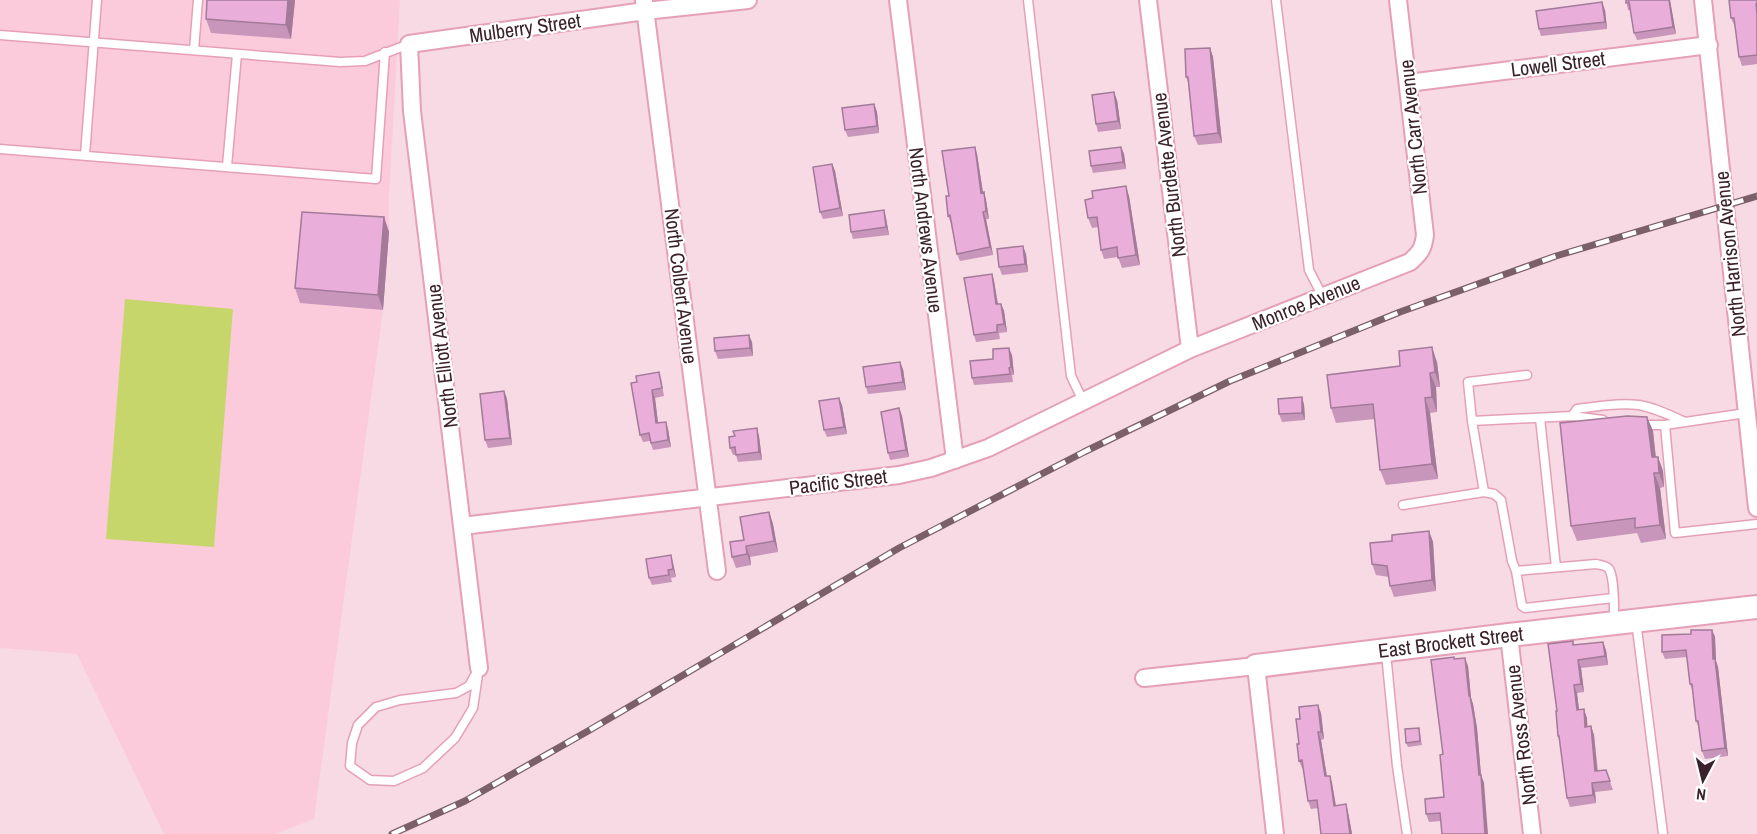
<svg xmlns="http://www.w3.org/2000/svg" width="1757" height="834" font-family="'Archivo Narrow',sans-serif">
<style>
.built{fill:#fccbdb}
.park{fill:#c6d66b}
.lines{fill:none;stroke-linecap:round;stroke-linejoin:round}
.lane-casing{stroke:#e5a0b8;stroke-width:11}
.street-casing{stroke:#e5a0b8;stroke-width:20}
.secondary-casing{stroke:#e5a0b8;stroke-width:26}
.lane{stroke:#fff;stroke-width:8}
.street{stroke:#fff;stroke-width:16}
.secondary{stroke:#fff;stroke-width:22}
.rail-casing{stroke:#7b606a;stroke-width:7}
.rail{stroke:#fff;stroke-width:4.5;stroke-dasharray:14;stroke-linecap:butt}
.wall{fill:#c896bb}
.shaded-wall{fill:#a37a99}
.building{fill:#e9afda;stroke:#a37a99;stroke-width:1.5}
.labels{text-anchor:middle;stroke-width:4.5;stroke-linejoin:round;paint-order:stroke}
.street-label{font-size:20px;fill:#3b212b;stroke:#fff}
</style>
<rect width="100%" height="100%" fill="#f7dae3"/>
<path class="built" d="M0 0H400L389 196V232L383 310 314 819 275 834H164L77 654 0 648Z"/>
<path class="park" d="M125 299 233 309 214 547 106 539Z"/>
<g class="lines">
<defs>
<path id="lane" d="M1028 0 1071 376 1083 401
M1276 0 1309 270 1323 297
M0 35 340 62 365 61 409 44
M194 50 198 0
M0 149 376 179 385 52
M85 155 97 0
M227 166 237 54
M1572 416 1577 409C1598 406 1619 403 1639 405 1655 408 1670 415 1685 422
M1540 418 1556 567
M1472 421 1468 382 1527 375
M1639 425H1665L1746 413
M1665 425 1675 533 1757 524
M1484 492 1472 421 1572 416 1603 420
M1403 505 1484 492 1494 494 1501 500 1512 561 1516 571 1596 564C1600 565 1606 565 1609 569 1615 578 1614 611 1614 623
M1516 571 1522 606 1525 608 1613 598
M1636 621 1663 834
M1386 653 1397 766 1407 834
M479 668 473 708 455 738 423 768 394 781 370 780 350 766 352 743 358 725 376 707 400 700 456 693 469 686Z"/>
<path id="street" d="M898 0 955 460
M1148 0 1190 349
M1703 0 1757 508
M644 1 717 571
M1408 83 1709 45
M462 526 899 475 931 468 988 448 1190 349 1410 262C1421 252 1423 249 1425 235L1398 0
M1509 635 1532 834
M479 668 412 111 409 44 645 11 748 0
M1144 678 1256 666 1275 834"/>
<g id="secondary">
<path id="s1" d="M1256 666 1509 635 1757 607"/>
</g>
</defs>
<use href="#lane" class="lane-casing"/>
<use href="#street" class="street-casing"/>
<use href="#secondary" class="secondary-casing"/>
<use href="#lane" class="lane"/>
<use href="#street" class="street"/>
<use href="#secondary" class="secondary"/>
<defs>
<path id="rail" d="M392 834 465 801 588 731 899 548 1084 452 1230 381 1400 312 1556 256 1757 196"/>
</defs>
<use href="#rail" class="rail-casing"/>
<use href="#rail" class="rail"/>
</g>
<path class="wall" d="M207 0H295L291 39 211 33 206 19Z
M1626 0H1670L1676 34 1637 40 1634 33 1630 10H1628Z
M1757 0V64L1742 66 1739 57 1735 27 1731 18Z
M1605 10 1607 29 1541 36 1539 29Z
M1210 48 1213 57 1222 143 1198 145 1194 136 1188 82 1186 77Z
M1117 100 1121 129 1098 132 1096 124Z
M874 104 877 112 879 133 848 137 845 130Z
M1121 147 1124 154 1126 169 1093 173 1091 166Z
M977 154 983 192 986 200 989 219H986L993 255 960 261 957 254 951 223 948 216 949 196Z
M832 164 835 171 843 216 823 219 820 212Z
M1129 196 1140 265 1122 268 1118 257 1104 259 1101 250 1098 227 1092 228 1088 218Z
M384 217 389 232 383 310 300 303 295 288Z
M886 218 889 235 853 239 851 232Z
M1026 254 1028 272 1002 275 999 267Z
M992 274 994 281 998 304H1001L1004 311 1007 332 999 333 1000 339 976 342 974 335Z
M752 342 753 356 718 359 715 351Z
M1012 355 1014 375H1012L1013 382 974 385 972 378 993 359Z
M1437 362 1440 387H1436L1437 412 1430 413 1438 479 1386 485 1380 470 1375 419 1336 423 1331 408 1400 366Z
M903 369 906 390 868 394 866 387Z
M661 379 664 396 655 398 658 423 668 429 671 447 653 450 650 441 643 442 640 435 637 382Z
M504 391 507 399 512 445 488 448 485 440Z
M1304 404 1305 420 1282 422 1279 414Z
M842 405 847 434 827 437 824 430Z
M899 408 902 416 909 457 890 460 888 453Z
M1647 417 1653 431 1656 457H1658L1663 471 1664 487 1660 488 1666 539 1641 543 1637 533 1577 541 1571 526Z
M759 436 762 460 738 462 736 455H733L730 448Z
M769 512 773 524 778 552 750 557 751 565 736 568 732 557 744 540Z
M1429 531 1433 542 1436 591 1394 597 1390 586 1389 577 1376 575 1372 564 1392 541Z
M671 555 673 563 676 577 671 578 672 582 652 585 649 578Z
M1712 630 1715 637 1716 661 1718 667 1728 756 1705 759 1702 751 1699 728 1696 721 1693 692 1690 684 1687 657 1665 659 1662 652 1691 634Z
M1573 641 1574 645 1606 650 1608 665 1581 668 1584 692 1577 693 1579 710 1587 718V727L1591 726 1594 735 1598 771 1606 770 1613 790 1595 792 1596 803 1570 807 1567 798 1560 743 1558 736 1557 711Z
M1454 659 1468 666 1471 698 1473 704 1477 728 1481 775 1484 783 1441 821 1429 822 1426 814 1444 797 1443 754Z
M1321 713 1324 739 1321 740 1327 776H1330L1332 783 1336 806 1346 804 1348 812 1352 834H1321L1318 808 1311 809 1308 801 1303 768H1302L1299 761 1300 719Z
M1419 728 1422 745 1408 747 1406 743Z"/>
<path class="shaded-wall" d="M288 0H295L291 39 286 25Z
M1669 0H1670L1676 34 1673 27Z
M1602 2 1605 10 1607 29 1605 22Z
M1210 48 1213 57 1222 143 1218 133Z
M1114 92 1117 100 1121 129 1118 121Z
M874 104 877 112 879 133 877 126Z
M975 147 977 154 984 200 981 193Z
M1121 147 1124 154 1126 169 1123 162Z
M832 164 835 171 843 216 840 208Z
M1126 186 1129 196 1140 265 1136 255Z
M984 192 986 200 989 219 986 211Z
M884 210 886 218 889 235 886 227Z
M983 212 986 219 993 255 990 247Z
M384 217 389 232 383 310 378 295Z
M1023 246 1026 254 1028 272 1025 264Z
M992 274 994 281 999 312 996 304Z
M1001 304 1004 311 1007 332 1004 324Z
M749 335 752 342 753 356 750 348Z
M1432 347 1437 362 1440 387 1435 372Z
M1009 348 1012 355 1014 375 1011 367Z
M900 362 903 369 906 390 903 382Z
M1430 373 1436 387 1437 412 1432 397Z
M652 390 655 398 659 431 656 423Z
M504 391 507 399 512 445 510 438Z
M1302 397 1304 404 1305 420 1302 413Z
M839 398 842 405 847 434 844 427Z
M1425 398 1430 413 1438 479 1432 464Z
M899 408 902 416 909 457 906 450Z
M1647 417 1653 431 1657 472 1652 457Z
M666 422 668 429 671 447 668 440Z
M757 428 759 436 762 460 759 452Z
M1658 457 1663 471 1664 487 1659 473Z
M1654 473 1660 488 1666 539 1660 525Z
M769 512 773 524 778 552 774 541Z
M1429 531 1433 542 1436 591 1432 580Z
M746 546 750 557 751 565 747 554Z
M671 555 673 563 676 577 673 569Z
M1712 630 1715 637 1716 661 1718 667 1728 756 1725 748 1713 659Z
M1603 642 1606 650 1608 665 1605 656Z
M1465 658 1468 666 1471 698 1473 704 1477 728 1481 775 1484 783 1488 834H1485Z
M1578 660 1581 668 1584 692 1581 684Z
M1574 685 1577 693 1580 718 1577 710Z
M1318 705 1321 713 1324 739 1321 732Z
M1584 709 1587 718 1588 735 1585 727Z
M1591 726 1594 735 1598 780 1595 771Z
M1318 732 1321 740 1328 784 1325 776Z
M1330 776 1332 783 1337 813 1334 806Z
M1592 783 1595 792 1596 803 1593 795Z
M1346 804 1348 812 1352 834H1350Z"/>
<path class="building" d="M207 0H288L286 25 206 19Z
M1626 0H1669L1673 27 1634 33 1629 2 1626 3Z
M1729 0H1757V3L1756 4 1757 15V55L1739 57 1734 18H1731Z
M1602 2 1605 22 1539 29 1536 11Z
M1210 48 1218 133 1194 136 1188 77H1186L1185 49Z
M1114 92 1118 121 1096 124 1092 95Z
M874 104 877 126 845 130 842 108Z
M975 147 981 193 984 192 986 211 983 212 990 247 957 254 950 215 948 216 946 196H949L942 151Z
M1121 147 1123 162 1091 166 1089 151Z
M832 164 840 208 820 212 813 167Z
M1126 186 1136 255 1118 258 1117 247 1101 250 1097 217 1088 218 1085 200 1093 198 1092 191Z
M884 210 886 227 851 232 849 215Z
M302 212 384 217 378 295 295 288Z
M1023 246 1025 264 999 267 997 249Z
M992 274 996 304H1001L1004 324 997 325V332L974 335 964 278Z
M749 335 750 348 715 351 714 338Z
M1432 347 1435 372 1430 373 1432 397 1425 398 1432 464 1380 470 1373 404 1331 408 1327 375 1400 366 1399 351Z
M1009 348 1011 367 1009 368 1010 374 972 378 970 361 993 359V349Z
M900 362 903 382 866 387 863 367Z
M659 372 662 388 652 390 656 423 666 422 668 440 651 443 649 433 640 435 631 383 637 382 636 376Z
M504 391 510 438 485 440 480 394Z
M1302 397V413L1279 414 1278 399Z
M839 398 844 427 824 430 819 401Z
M899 408 906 450 888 453 881 412Z
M1627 416 1647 417 1652 457H1658L1659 473H1654L1660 525 1635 528V518L1571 526 1560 423Z
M757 428 759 452 736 455 735 447 730 448 729 437 735 436 733 431Z
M769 512 774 541 746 546 747 554 732 557 730 542 744 540 740 517Z
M1429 531 1432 580 1390 586 1387 566 1372 564 1370 543 1392 541V535Z
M671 555 673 569 668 570 669 575 649 578 646 559Z
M1691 630H1712L1713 659H1715L1725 748 1702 751 1698 721H1696L1692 684H1690L1686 650 1662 652V635L1691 634Z
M1573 641V645L1603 642 1605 656 1578 660 1581 684 1574 685 1577 710 1584 709 1585 727 1591 726 1595 771 1606 770 1610 781 1592 783 1593 795 1567 798 1559 736H1558L1556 711H1557L1548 644Z
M1454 657V659L1465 658 1469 696H1470L1474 720 1479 775H1481L1485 834H1442L1440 813 1426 814 1425 799 1444 797 1440 755 1443 754 1431 660Z
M1318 705 1321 732H1318L1325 776H1330L1334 806 1346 804 1350 834H1321L1317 800 1308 801 1302 760 1299 761 1297 744H1299L1296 719H1300L1299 707Z
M1419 728 1420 741 1406 743 1405 729Z"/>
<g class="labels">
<g class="street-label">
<text transform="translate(525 28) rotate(-8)" y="7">Mulberry Street</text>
<text transform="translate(1558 64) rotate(-7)" y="7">Lowell Street</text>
<text transform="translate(1413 127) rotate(-96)" y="7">North Carr Avenue</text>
<text transform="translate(1169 175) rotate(-97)" y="7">North Burdette Avenue</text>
<text transform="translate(926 230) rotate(83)" y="7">North Andrews Avenue</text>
<text transform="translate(1730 254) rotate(-96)" y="7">North Harrison Avenue</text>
<text transform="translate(681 286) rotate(83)" y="7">North Colbert Avenue</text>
<text transform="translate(1306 303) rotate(-22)" y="7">Monroe Avenue</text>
<text transform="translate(442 356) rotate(-97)" y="7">North Elliott Avenue</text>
<text transform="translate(838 482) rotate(-7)" y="7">Pacific Street</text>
<text dy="7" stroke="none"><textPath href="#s1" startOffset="196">East Brockett Street</textPath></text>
<text transform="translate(1521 735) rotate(-97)" y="7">North Ross Avenue</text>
</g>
</g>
<g transform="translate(1703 780) rotate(187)" stroke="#ffffff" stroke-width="4.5" paint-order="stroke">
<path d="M0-4.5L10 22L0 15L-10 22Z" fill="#3b212b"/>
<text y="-9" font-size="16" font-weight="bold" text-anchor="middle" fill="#3b212b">N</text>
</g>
</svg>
